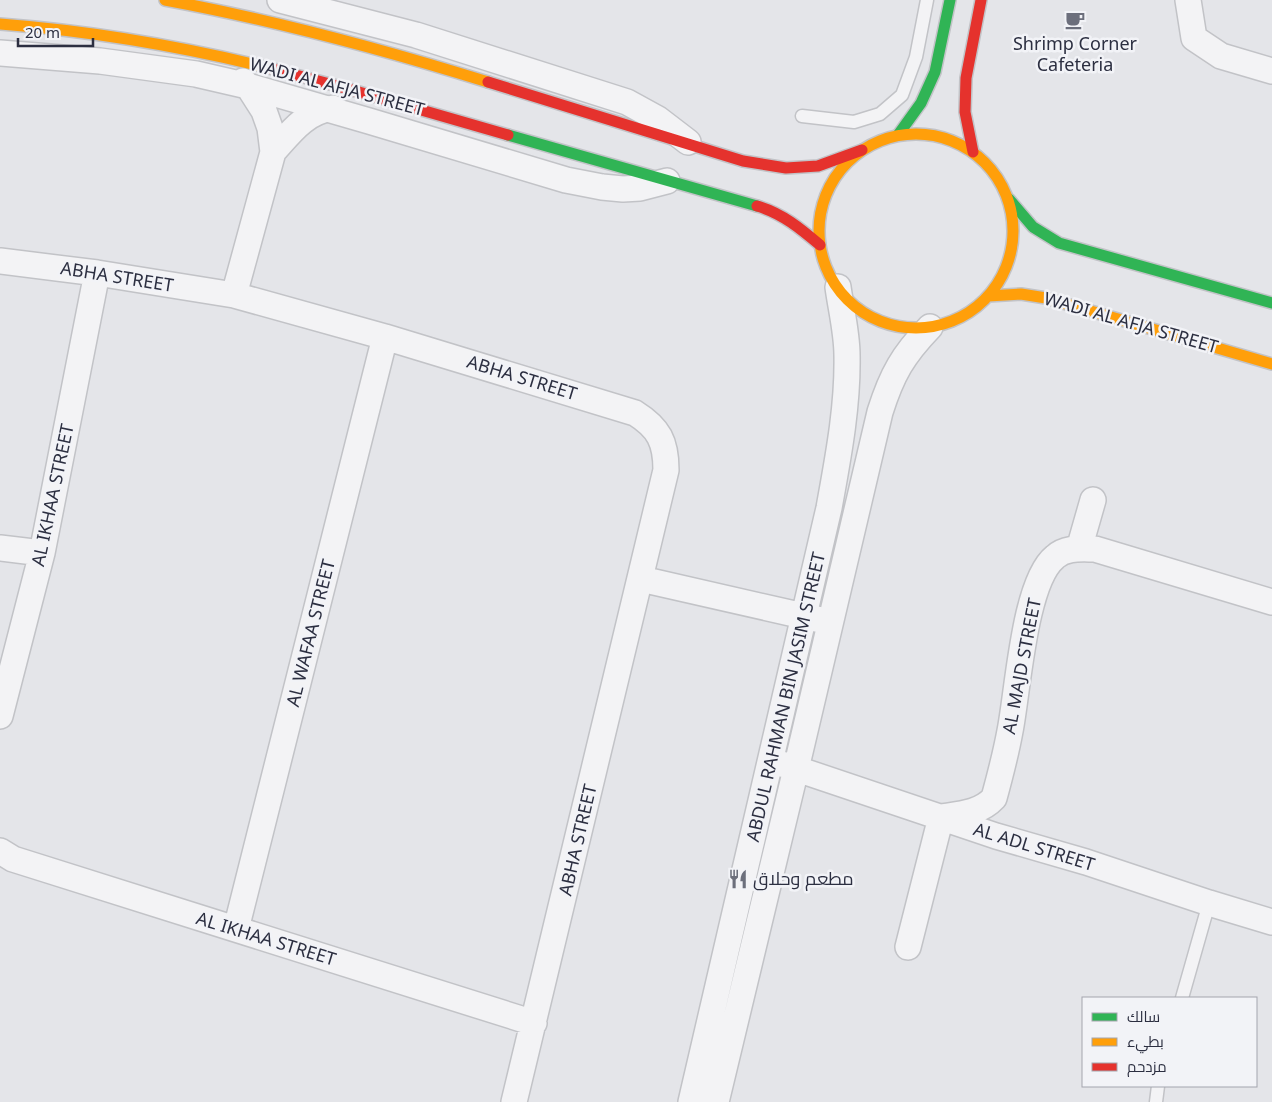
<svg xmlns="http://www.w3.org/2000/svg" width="1272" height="1102" font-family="'Noto Sans',Cairo,sans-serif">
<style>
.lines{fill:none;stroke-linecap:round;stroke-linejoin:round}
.lane-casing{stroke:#c2c3c7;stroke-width:15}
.street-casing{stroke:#c2c3c7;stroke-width:28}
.fast-casing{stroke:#c2c3c7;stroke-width:14}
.slow-casing{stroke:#c2c3c7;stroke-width:14}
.jam-casing{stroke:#c2c3c7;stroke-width:14}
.lane{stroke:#f3f3f5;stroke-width:12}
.street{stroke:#f3f3f5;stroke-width:25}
.fast{stroke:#30b455;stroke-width:11}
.slow{stroke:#ff9f0a;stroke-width:11}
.jam{stroke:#e5322d;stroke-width:11}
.labels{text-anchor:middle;stroke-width:5;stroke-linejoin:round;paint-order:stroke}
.poi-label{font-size:18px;fill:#2c2f41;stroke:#f2f3f7}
.street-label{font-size:18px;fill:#2c2f41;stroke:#f2f3f7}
</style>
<rect width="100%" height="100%" fill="#e4e5e9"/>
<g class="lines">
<defs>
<path id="lane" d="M802 116 854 122 880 114 902 95 916 57 927 0
M1182 998 1209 903
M1156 1102 1158 1086"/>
<path id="street" d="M280 0 416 35 627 102 658 119 688 142
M1188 0 1194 38 1221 56 1272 71
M0 53 100 61 196 74 248 86 369 121 566 180 602 187 623 189 640 188 667 181
M273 152C291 132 305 112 333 108
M0 261 97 273 234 295 385 337 635 413C659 428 666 442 666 470L514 1102
M234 295 273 152 270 128 264 111 248 86 243 81
M0 548 42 553
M1079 549 1093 500
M641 579 821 620
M0 716 42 553 97 273
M782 764 996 836 1086 862 1209 903 1272 922
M0 851 13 859 534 1023
M236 929 385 337
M908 947 941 817C961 814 980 813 994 798 1000 776 1006 753 1010 731 1018 691 1024 582 1055 557 1066 547 1081 549 1095 549L1272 602
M691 1102 829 508C838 458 848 407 847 355 847 333 841 309 838 287
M716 1102 796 769 880 412C892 374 903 355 930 327"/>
<path id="fast" d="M508 135 757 206
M898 135 921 103 935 72 950 0
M1009 199 1033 227 1059 243 1272 303"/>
<path id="slow" d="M165 0C274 20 382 49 488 82
M0 24C91 31 180 46 269 68
M819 231a97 97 0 1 1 194 0a97 97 0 1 1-194 0Z
M988 296 1021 294 1046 298 1272 364"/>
<path id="jam" d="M269 68 345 88 508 135
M488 82 743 161 786 168 818 166 862 150
M973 152 965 112 966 78 981 0
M757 206C782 213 801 229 820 245"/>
</defs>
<use href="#lane" class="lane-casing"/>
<use href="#street" class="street-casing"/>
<use href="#fast" class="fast-casing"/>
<use href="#slow" class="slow-casing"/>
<use href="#jam" class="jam-casing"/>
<use href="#lane" class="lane"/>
<use href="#street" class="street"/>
<use href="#fast" class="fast"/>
<use href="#slow" class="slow"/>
<use href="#jam" class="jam"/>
</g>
<defs>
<symbol id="cafe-bare" viewBox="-9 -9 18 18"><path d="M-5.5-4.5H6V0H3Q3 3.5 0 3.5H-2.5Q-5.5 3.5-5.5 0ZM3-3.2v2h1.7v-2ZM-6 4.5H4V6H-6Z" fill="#6c6f7c" stroke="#f2f3f7" stroke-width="2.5" paint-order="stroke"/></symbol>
<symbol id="restaurant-bare" viewBox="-9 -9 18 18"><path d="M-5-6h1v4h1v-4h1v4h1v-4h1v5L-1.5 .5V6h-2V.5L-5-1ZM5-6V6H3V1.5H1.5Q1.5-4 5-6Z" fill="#6c6f7c" stroke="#f2f3f7" stroke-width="2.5" paint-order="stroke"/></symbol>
</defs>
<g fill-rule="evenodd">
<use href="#cafe-bare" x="1061" y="6" width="28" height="28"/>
<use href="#restaurant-bare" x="724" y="865" width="28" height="28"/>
</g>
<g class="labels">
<g class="poi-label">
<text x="1075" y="50">Shrimp Corner<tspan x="1075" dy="21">Cafeteria</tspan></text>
<text x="753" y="885" text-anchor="start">مطعم وحلاق</text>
</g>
<g class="street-label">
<text transform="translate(337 87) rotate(15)" y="6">WADI AL AFJA STREET</text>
<text transform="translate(117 277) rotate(9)" y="6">ABHA STREET</text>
<text transform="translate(1131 323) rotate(16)" y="6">WADI AL AFJA STREET</text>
<text transform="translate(522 378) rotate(17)" y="6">ABHA STREET</text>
<text transform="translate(53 495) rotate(-78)" y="6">AL IKHAA STREET</text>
<text transform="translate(311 633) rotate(-76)" y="6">AL WAFAA STREET</text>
<text transform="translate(1022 666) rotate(-79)" y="6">AL MAJD STREET</text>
<text transform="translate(786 697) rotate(-77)" y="6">ABDUL RAHMAN BIN JASIM STREET</text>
<text transform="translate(578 840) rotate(-77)" y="6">ABHA STREET</text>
<text transform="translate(1034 847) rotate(17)" y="6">AL ADL STREET</text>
<text transform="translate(266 939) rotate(17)" y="6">AL IKHAA STREET</text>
</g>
</g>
<rect x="1082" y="997" width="175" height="90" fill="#f2f3f7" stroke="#a3a5ae"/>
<rect x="1092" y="1013" width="25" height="8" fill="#30b455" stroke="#a3a5ae"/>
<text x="1127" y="1022" font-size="15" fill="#2c2f41">سالك</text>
<rect x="1092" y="1038" width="25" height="8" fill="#ff9f0a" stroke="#a3a5ae"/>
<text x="1127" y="1047" font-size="15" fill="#2c2f41">بطيء</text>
<rect x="1092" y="1063" width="25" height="8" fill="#e5322d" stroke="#a3a5ae"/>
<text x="1127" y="1072" font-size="15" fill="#2c2f41">مزدحم</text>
<path d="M18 38v8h75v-8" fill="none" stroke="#2c2f41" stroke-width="2.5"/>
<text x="25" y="38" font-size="15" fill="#2c2f41" stroke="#f2f3f7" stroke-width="4" paint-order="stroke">20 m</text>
</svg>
